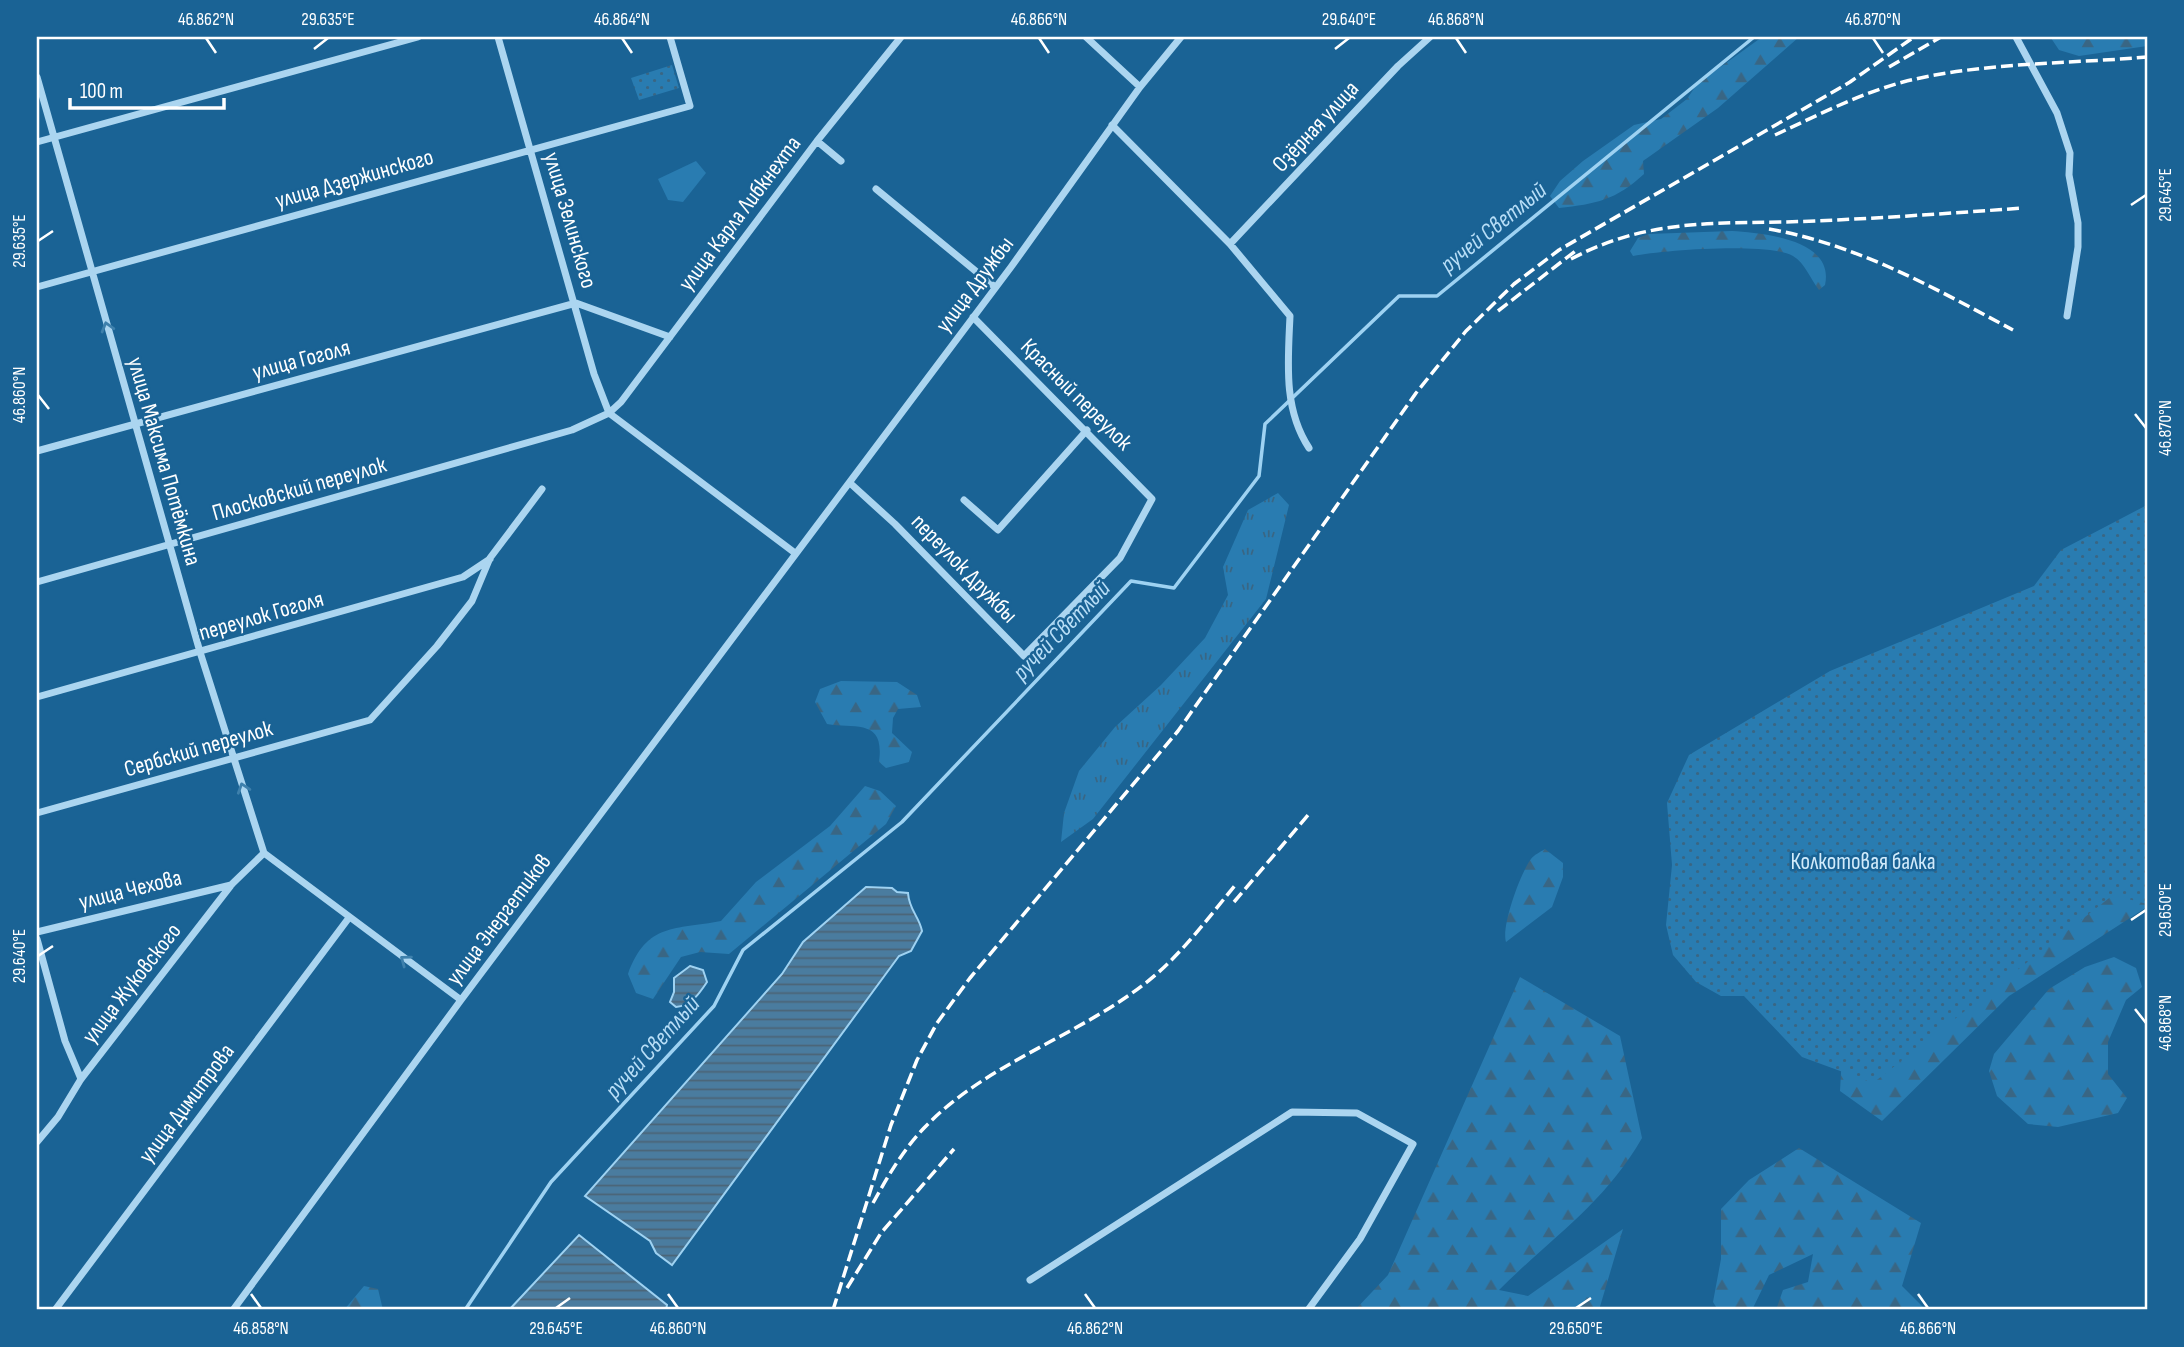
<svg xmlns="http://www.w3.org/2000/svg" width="2184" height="1347" font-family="'Sofia Sans Condensed',sans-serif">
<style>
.grass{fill:url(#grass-tufts)}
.forest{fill:url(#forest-firs)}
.park{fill:url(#park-dots)}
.pitch{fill:#297cb1}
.water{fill:url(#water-rules);stroke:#9ed2f2;stroke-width:2}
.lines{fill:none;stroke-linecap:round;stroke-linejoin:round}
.stream{stroke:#9ed2f2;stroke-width:3.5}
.street{stroke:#abd5f0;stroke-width:7}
.rail{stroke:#fff;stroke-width:3.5;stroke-dasharray:12 5;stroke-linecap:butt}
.oneway{stroke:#3e80ac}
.ticks{fill:none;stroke:#fff;stroke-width:2.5}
.labels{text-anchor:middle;stroke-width:5;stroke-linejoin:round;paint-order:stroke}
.street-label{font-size:23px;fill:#fff;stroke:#1a6395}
.park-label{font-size:23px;fill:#d2ebfb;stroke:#1a6395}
.water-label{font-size:24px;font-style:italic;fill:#b8def7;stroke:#1a6395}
.neatline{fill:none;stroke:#fff;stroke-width:2.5}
.ticks-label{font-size:18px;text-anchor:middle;fill:#fff}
</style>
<defs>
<pattern id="grass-tufts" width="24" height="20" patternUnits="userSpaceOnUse" patternTransform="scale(1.75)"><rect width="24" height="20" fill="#297cb1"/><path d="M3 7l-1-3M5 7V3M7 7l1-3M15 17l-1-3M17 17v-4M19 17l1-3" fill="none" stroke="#396684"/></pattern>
<pattern id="forest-firs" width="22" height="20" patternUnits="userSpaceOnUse" patternTransform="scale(1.75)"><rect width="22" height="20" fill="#297cb1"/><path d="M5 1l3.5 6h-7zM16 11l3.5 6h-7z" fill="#396684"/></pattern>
<pattern id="park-dots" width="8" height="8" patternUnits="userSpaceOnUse" patternTransform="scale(1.75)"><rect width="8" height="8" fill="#297cb1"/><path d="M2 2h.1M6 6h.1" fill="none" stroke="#396684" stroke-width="1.8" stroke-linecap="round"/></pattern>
<pattern id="water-rules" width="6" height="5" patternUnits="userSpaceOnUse" patternTransform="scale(1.75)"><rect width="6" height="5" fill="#4a7c9f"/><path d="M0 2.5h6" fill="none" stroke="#4b6476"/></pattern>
</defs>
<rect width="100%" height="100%" fill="#1a6395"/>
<path class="grass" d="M1278 493 1289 505 1266 599 1093 819 1061 842 1064 813 1079 771 1115 727 1161 685 1205 638 1228 595 1223 567 1248 510Z"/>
<path class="forest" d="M1762 37H1799L1718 108 1643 161 1644 174C1616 200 1596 204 1559 208L1550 196 1560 181 1583 161 1634 125 1661 119 1687 99 1697 84Z
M2147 37V46L2079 56 2059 50 2051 38Z
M1732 231C1762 233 1835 239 1825 285L1819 290C1811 280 1805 263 1793 256 1769 242 1662 250 1633 256L1630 251 1638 238 1649 234Z
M2147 677V907L2009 996 1882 1121 1840 1091 1844 1019Z
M841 681 897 682 917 695 921 707 898 709 893 718 892 733 912 752 909 762 886 768 879 762C885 718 856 729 827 724L815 702 820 689Z
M865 786 880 791 896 806 886 824 729 954 700 952 681 957 653 999 636 993 628 974C647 922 675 930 721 921L756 882 830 826Z
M1545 849 1563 863V877L1552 907 1506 942C1501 926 1521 872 1531 859 1534 855 1540 852 1545 849Z
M2114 957 2136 968 2142 987 2126 1000 2108 1042V1074L2127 1098 2118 1113 2058 1127 2028 1124 1997 1096 1989 1071 1994 1054 2049 989 2085 967Z
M1520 977 1620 1036 1642 1138C1604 1204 1551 1238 1499 1290L1528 1296 1623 1229 1599 1310H1355L1388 1275Z
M1799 1148 1921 1223 1902 1286 1926 1310H1776L1783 1290 1808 1282 1813 1254 1769 1275 1752 1310H1718L1713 1302 1721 1259V1209L1749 1180Z
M364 1286 378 1289 383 1310H344Z"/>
<path class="park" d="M672 65 679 88 639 100 631 78Z
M2147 505V904L2113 895 1873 1083 1802 1057 1744 996H1721L1696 982 1673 955 1666 925 1672 865 1667 803 1689 755 1830 671 2034 586 2061 550Z"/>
<path class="pitch" d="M696 161 706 173 683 202 668 200 658 179Z"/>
<path class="water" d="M866 887 892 888 897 892 908 893C909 910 919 916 922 931L911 951 899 956 672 1265 656 1253 650 1241 585 1196 782 974 803 942Z
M690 966 703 970 707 982C699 994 691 1006 676 1007L670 1002 674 992V978Z
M579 1235 667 1305 666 1310H509Z"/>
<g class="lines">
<path class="stream" d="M465 1310 551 1182 714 1006 743 950 902 822 1131 581 1174 588 1259 476 1265 424 1399 296H1437L1754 37"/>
<path class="street" d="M498 37 594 374 609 413 795 553
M1086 37 1140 87
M2016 37 2057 113 2070 153 2069 175 2078 223V247L2067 316
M37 77 200 652 264 853
M1112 125 1230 244 1290 316C1288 361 1283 409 1309 448
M817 141 841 161
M37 142 418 37
M876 189 995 287
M1230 244 1398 66 1430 37
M37 287 690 106 670 37
M37 451 576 303 670 337
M850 483 895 524 1024 656 1120 558 1152 499 973 317
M964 500 998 530 1087 430
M37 582 572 430 609 413 621 402 817 141 901 37
M37 697 463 577 490 559
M37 813 370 720 437 646 472 601 490 558 542 489
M264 853 461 1000
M37 932 231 885
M37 939 65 1041 81 1079
M37 1142 58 1117 81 1079 232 884 264 853
M1030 1280 1292 1112 1357 1113 1413 1144 1360 1239 1308 1310
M55 1310 348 919
M233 1310 461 1000 1011 267 1140 87 1181 37"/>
<path class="rail" d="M1889 67 1941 37
M1775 135C1816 116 1859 94 1903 82 1982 62 2067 64 2147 57
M1769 229C1859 245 1934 288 2013 330
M1571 259C1654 215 1726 225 1815 221 1884 218 1954 213 2023 208
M1498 311 1578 249
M1234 902 1309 814
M873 1203C888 1176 903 1150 924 1128 985 1064 1074 1038 1143 985 1180 957 1208 918 1237 883
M847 1288 881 1233 954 1149
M833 1310 891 1125 917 1060 937 1023 970 978 1178 731 1416 393 1466 331 1514 284 1559 250 1850 82 1914 37"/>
</g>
<defs><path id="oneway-chevron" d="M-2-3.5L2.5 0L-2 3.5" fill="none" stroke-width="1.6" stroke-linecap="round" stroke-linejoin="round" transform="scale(1.75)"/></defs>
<g class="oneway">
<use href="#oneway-chevron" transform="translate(107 327) rotate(-106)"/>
<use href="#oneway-chevron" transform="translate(243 788) rotate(-108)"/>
<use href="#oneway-chevron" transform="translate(405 960) rotate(-144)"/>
</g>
<path class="ticks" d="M206 38 216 53M622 38 632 53M1039 38 1049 53M1456 38 1466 53M1873 38 1883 53M314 49 328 38M1335 49 1349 38M2131 205 2146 195M38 241 53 231M38 395 49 409M2135 414 2146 428M2131 920 2146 910M38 956 53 946M2135 1009 2146 1023M251 1294 261 1308M668 1294 678 1308M1085 1294 1095 1308M1918 1294 1928 1308M556 1308 570 1298M1576 1308 1591 1298"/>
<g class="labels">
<g class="street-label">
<text transform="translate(1315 126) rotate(-47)" y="8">Озёрная улица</text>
<text transform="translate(354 178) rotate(-16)" y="8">улица Дзержинского</text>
<text transform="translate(739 213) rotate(-53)" y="8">улица Карла Либкнехта</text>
<text transform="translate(571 220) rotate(74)" y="8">улица Зелинского</text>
<text transform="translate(974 284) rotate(-53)" y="8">улица Дружбы</text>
<text transform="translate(301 359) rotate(-15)" y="8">улица Гоголя</text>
<text transform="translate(1077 394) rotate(45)" y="8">Красный переулок</text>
<text transform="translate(165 461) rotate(74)" y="8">улица Максима Потёмкина</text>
<text transform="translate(299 488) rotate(-16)" y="8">Плосковский переулок</text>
<text transform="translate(965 568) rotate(46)" y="8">переулок Дружбы</text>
<text transform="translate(261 615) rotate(-16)" y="8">переулок Гоголя</text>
<text transform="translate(198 748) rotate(-16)" y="8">Сербский переулок</text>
<text transform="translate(130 889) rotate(-14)" y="8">улица Чехова</text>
<text transform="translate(498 919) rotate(-53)" y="8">улица Энергетиков</text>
<text transform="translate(131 983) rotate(-52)" y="8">улица Жуковского</text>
<text transform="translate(186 1103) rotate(-53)" y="8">улица Димитрова</text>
</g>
<g class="park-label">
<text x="1863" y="869">Колкотовая балка</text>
</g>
<g class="water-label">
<text transform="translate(1493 227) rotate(-39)" y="8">ручей Светлый</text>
<text transform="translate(1061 630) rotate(-46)" y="8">ручей Светлый</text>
<text transform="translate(652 1047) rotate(-48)" y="8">ручей Светлый</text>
</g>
</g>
<rect width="2184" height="1347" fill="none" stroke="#1a6395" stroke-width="77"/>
<path d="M70 98v10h154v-10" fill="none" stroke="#ffffff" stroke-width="3.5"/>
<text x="80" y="98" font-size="21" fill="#ffffff" stroke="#1a6395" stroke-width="5" paint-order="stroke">100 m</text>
<rect x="38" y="38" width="2108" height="1270" class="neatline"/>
<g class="ticks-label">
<text x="206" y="25">46.862°N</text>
<text x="328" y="25">29.635°E</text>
<text x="622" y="25">46.864°N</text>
<text x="1039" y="25">46.866°N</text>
<text x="1349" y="25">29.640°E</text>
<text x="1456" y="25">46.868°N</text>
<text x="1873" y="25">46.870°N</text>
<text transform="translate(2165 195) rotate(-90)" y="6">29.645°E</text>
<text transform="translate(19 241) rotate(-90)" y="6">29.635°E</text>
<text transform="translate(19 395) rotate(-90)" y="6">46.860°N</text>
<text transform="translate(2165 428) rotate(-90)" y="6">46.870°N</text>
<text transform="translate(2165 910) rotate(-90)" y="6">29.650°E</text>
<text transform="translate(19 956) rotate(-90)" y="6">29.640°E</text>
<text transform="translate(2165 1023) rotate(-90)" y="6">46.868°N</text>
<text x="261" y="1334">46.858°N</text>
<text x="556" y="1334">29.645°E</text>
<text x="678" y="1334">46.860°N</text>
<text x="1095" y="1334">46.862°N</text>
<text x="1576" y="1334">29.650°E</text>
<text x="1928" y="1334">46.866°N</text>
</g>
</svg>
